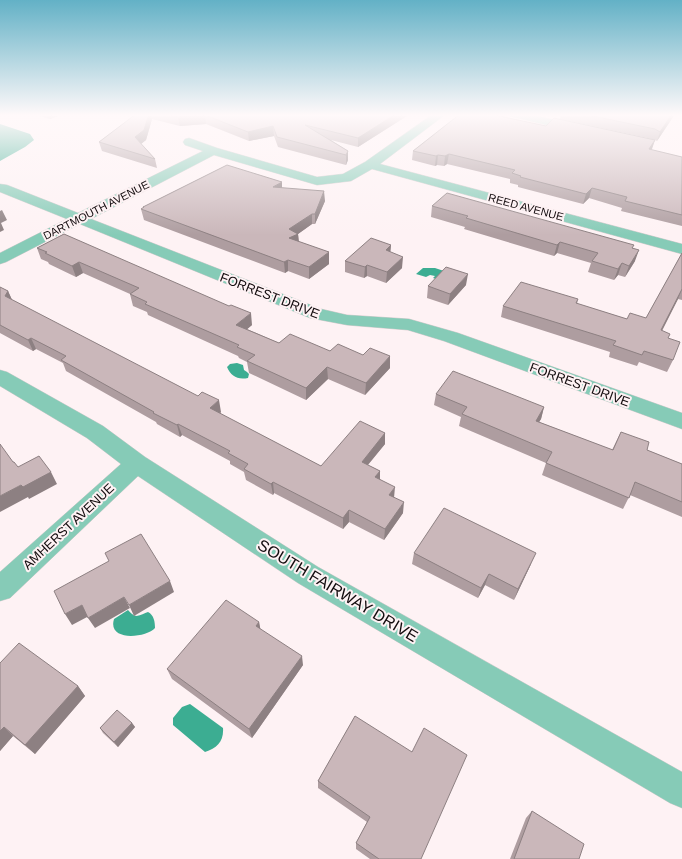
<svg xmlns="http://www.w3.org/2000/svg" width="682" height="859" font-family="Helvetica,sans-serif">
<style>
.water{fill:#3cad92}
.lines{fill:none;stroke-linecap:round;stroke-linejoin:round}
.minor-casing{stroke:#d8cdcf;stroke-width:1}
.minor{fill:#86cbb7;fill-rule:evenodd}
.wall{fill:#ae9da0}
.shaded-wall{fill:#8d8082}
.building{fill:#cab7ba;stroke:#8d8082}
.labels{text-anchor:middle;stroke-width:4;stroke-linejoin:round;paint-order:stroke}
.far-street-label{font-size:11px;fill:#120b0d;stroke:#fef2f4}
.street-label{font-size:13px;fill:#120b0d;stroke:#fef2f4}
.near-street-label{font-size:16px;fill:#120b0d;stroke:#fef2f4}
</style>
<rect width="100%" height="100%" fill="#fef2f4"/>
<path class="water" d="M0 124 30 134 34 140 25 147 0 161Z
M423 268H435L447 272 439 280 433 278 435 276 430 275 426 277 416 274Z
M237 363 243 365 244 370 247 372 249 374 248 378C237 380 231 376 227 367L230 364Z
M128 610C136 619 137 616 148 612 154 615 155 622 155 628 146 638 107 642 114 619Z
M190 704 223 728C224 741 217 748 205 752L173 725V718L182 707Z"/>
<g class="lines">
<defs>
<path id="minor" d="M433 114H446L380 164 682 244V254L372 169 351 181 317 185 214 155 91 219 321 309 347 315 409 319 458 333 682 413V429L444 341 408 330 347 325 310 318 80 224 6 262 0 264V253L67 219 0 192V184L7 185 78 213 203 151 185 145 183 142 185 139 189 138 217 148 317 177 343 174 365 162Z
M508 114H529L584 127 586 129 584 131 580 133 509 116Z
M0 370 7 372 103 426 145 457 318 567 682 772V808L670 803 298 583 138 476 10 598 0 601V572L121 464 87 438 0 386Z"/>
</defs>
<use href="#minor" class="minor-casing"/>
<use href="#minor" class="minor"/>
</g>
<path class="wall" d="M33 114H64L50 119Z
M136 114H410L358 147 331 140 348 151V160L346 165 278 147 274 136 249 141 206 124 180 126 152 119 146 140 141 144 155 159 157 168 102 151 99 142Z
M460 114H499L497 116 546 126 652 139 560 119 561 114H675L657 141 655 140 651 150 682 157V226L621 211 622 208 589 198 583 204 518 187V185L510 183V179L447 164 444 166 437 165 435 166 412 160 413 151Z
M282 188 325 201 315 224H312L298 234 299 242 329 264 309 279 288 271 285 273 144 220 141 209 143 208V207Z
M432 206 633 248 635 261 625 277 618 275 614 280 588 272 591 263 557 253 554 256 464 229 465 227 431 217Z
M64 234 252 325 247 329 279 343 330 351 390 368 365 395 328 379 306 400 249 373 247 362 239 358 238 356 148 315 147 312 133 306 130 294 83 273 76 277 49 264 48 262 41 259 37 248Z
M391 245 390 252 402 268 386 283 367 276 364 278 345 272V261Z
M682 253V300L678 299 662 331 668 338 673 360 667 372 639 362 637 366 609 357 610 352 501 317 503 306 578 299 577 304 627 319 646 318Z
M466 285 448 305 427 298 428 286Z
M0 287 8 291 12 300 221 412 220 414 321 466 385 433V444L368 465 380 471V479L394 497 403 513 384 540 349 522 343 529 274 493 273 495 246 480 244 472 230 464V461L182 435 180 437 157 424 156 422 66 371 63 363 36 349 33 351 0 333Z
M436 394 544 407 541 419 539 422 612 450 621 432 647 450 682 464V517L630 495 623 509 542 475 546 463 459 426 461 417 434 405Z
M414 553 531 564 514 600 485 585 478 598 412 564Z
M259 622 260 629 303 665 252 738 172 679 167 669Z
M0 663 78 686 85 696 35 754 13 736 0 751Z
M355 716 421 859H370L356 849V843L367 822 318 788V781Z
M132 723 135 727 118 747 103 733 100 728Z
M532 811 579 859H510L526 818Z"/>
<path class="shaded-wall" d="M48 114H64L50 119Z
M149 114H151L152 119 146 140 137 147 135 137Z
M396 114H410L358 147V138Z
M672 114H675L657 141 660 132Z
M205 115 206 124 180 126 178 117Z
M273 126 274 136 249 141 248 132Z
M655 140 652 149 645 159 649 149Z
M348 151V160L346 165V155Z
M449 154 447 164 444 166 445 156Z
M438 155 437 165 435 166 436 156Z
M282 182V192L273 187Z
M592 188 589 198 583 204 586 194Z
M324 191 325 201 315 224V214Z
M2 210 7 220 1 223 4 230 0 232V211Z
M312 214V224L298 234 299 245 289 249V229Z
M560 242 557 253 554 256 557 245Z
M391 245 390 256 386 250Z
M639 250 635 261 625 277 629 266Z
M329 252V264L309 279V267Z
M403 257 402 268 386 283 387 272Z
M288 260V271L285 273 284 262Z
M79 262 83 273 76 277 72 266Z
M622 263 618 275 614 280 618 269Z
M367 265V276L364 278 365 267Z
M468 274 466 285 448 305 450 294Z
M682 289 678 299 656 342 661 330Z
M8 291 13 302 5 296Z
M251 313 252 325 238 337 236 325Z
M31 338 36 349 33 351 28 340Z
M390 356V368L365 395 366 383Z
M327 367 328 379 306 400V388Z
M219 400 221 412 212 420 210 408Z
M544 407 541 419 532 433 536 421Z
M178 424 182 435 180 437 177 425Z
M385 433V444L361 473 362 462Z
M380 471V482L375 477Z
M51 472 57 484 29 499 28 497 0 512V496L21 485Z
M273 482 274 493 273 495 271 484Z
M395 487 394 498 389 495Z
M404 502 403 513 384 540 385 529Z
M349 510V522L343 529V518Z
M536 553 531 564 514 600 518 589Z
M489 574 485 585 478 598 481 588Z
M170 581 174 592 134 616 129 605Z
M124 597 130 608 95 628 88 618Z
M82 605 89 616 72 625 65 614Z
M259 622 261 632 256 626Z
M302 656 303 665 252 738 249 729Z
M78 686 85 696 35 754 25 745Z
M132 723 135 727 118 747 114 742Z
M4 727 13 736 0 751V731Z"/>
<path class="building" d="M136 114H149L144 130 135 137 155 159 99 142Z
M166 114H396L358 138 305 125 348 151 346 155 277 137 273 126 248 132 205 115 178 117Z
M460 114H490L546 126 554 118 655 140 649 149 682 157V215L625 201 627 197 592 188 586 194 520 177 521 176 512 173 515 170 449 154 445 156 438 155 436 156 413 151Z
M583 114H672L660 132 655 129Z
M227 165 282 182 273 187 324 191 315 214H312L289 229 298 234 289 238 329 252 309 267 288 260 284 262 141 209 144 207H143Z
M447 193 634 245 632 248 639 250 629 266 622 263 618 269 592 261 598 253 560 242 557 245 466 218 468 216 432 206Z
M64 234 229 306 231 305 251 313 236 325 279 343 290 334 330 351 338 344 363 355 370 348 390 356 366 383 327 367 306 388 247 361 255 355 237 347 239 345 145 304 147 302 130 294 139 288 79 262 72 266 45 253 47 252 37 248Z
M371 238 391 245 386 250 403 257 387 272 367 265 365 267 345 261Z
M682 253V289L661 330 670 334 668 338 680 342 673 360 644 351 642 355 613 345 616 341 503 306 521 282 578 299 576 303 627 319 630 313 646 318Z
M446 267 468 274 450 294 428 286Z
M0 287 8 291 5 296 198 396 202 392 219 400 210 408 321 466 360 421 385 433 362 462 380 471 375 477 395 487 389 495 404 502 385 529 349 510 343 518 273 482 271 484 244 469 248 464 228 453 230 451 178 424 177 425 153 413 154 412 61 360 66 356 31 338 28 340 0 325Z
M453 371 544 407 536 421 613 450 621 432 649 442 647 450 682 464V502L635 482 629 498 546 463 552 452 462 414 467 407 436 394Z
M0 444 13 462H14L18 467 39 456 51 472 23 487 21 485 0 496Z
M444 508 536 553 518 589 489 574 481 588 414 553Z
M141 534 170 581 129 605 124 597 88 618 82 605 65 614 54 591 109 561 105 553Z
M226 600 259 622 256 626 302 656 249 729 167 669Z
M19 643 78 686 25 745 4 727 0 731V663Z
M117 710 132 723 114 742 100 728Z
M355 716 412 752 424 728 467 755 421 859H379L356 843 370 817 318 781Z
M532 811 584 844 579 859H514Z"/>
<linearGradient id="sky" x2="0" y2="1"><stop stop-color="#63b1c6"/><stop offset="0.49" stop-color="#fff9fa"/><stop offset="1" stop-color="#fff9fa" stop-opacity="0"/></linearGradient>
<rect width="682" height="235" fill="url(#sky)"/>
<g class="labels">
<g class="far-street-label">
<text transform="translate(526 207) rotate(15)" y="4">REED AVENUE</text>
<text transform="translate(96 210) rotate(-27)" y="4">DARTMOUTH AVENUE</text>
</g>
<g class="street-label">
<text transform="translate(270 295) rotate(21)" y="5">FORREST DRIVE</text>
<text transform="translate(580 384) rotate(20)" y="5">FORREST DRIVE</text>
<text transform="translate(68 526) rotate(-43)" y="5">AMHERST AVENUE</text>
</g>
<g class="near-street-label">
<text transform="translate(338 590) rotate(31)" y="6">SOUTH FAIRWAY DRIVE</text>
</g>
</g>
</svg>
